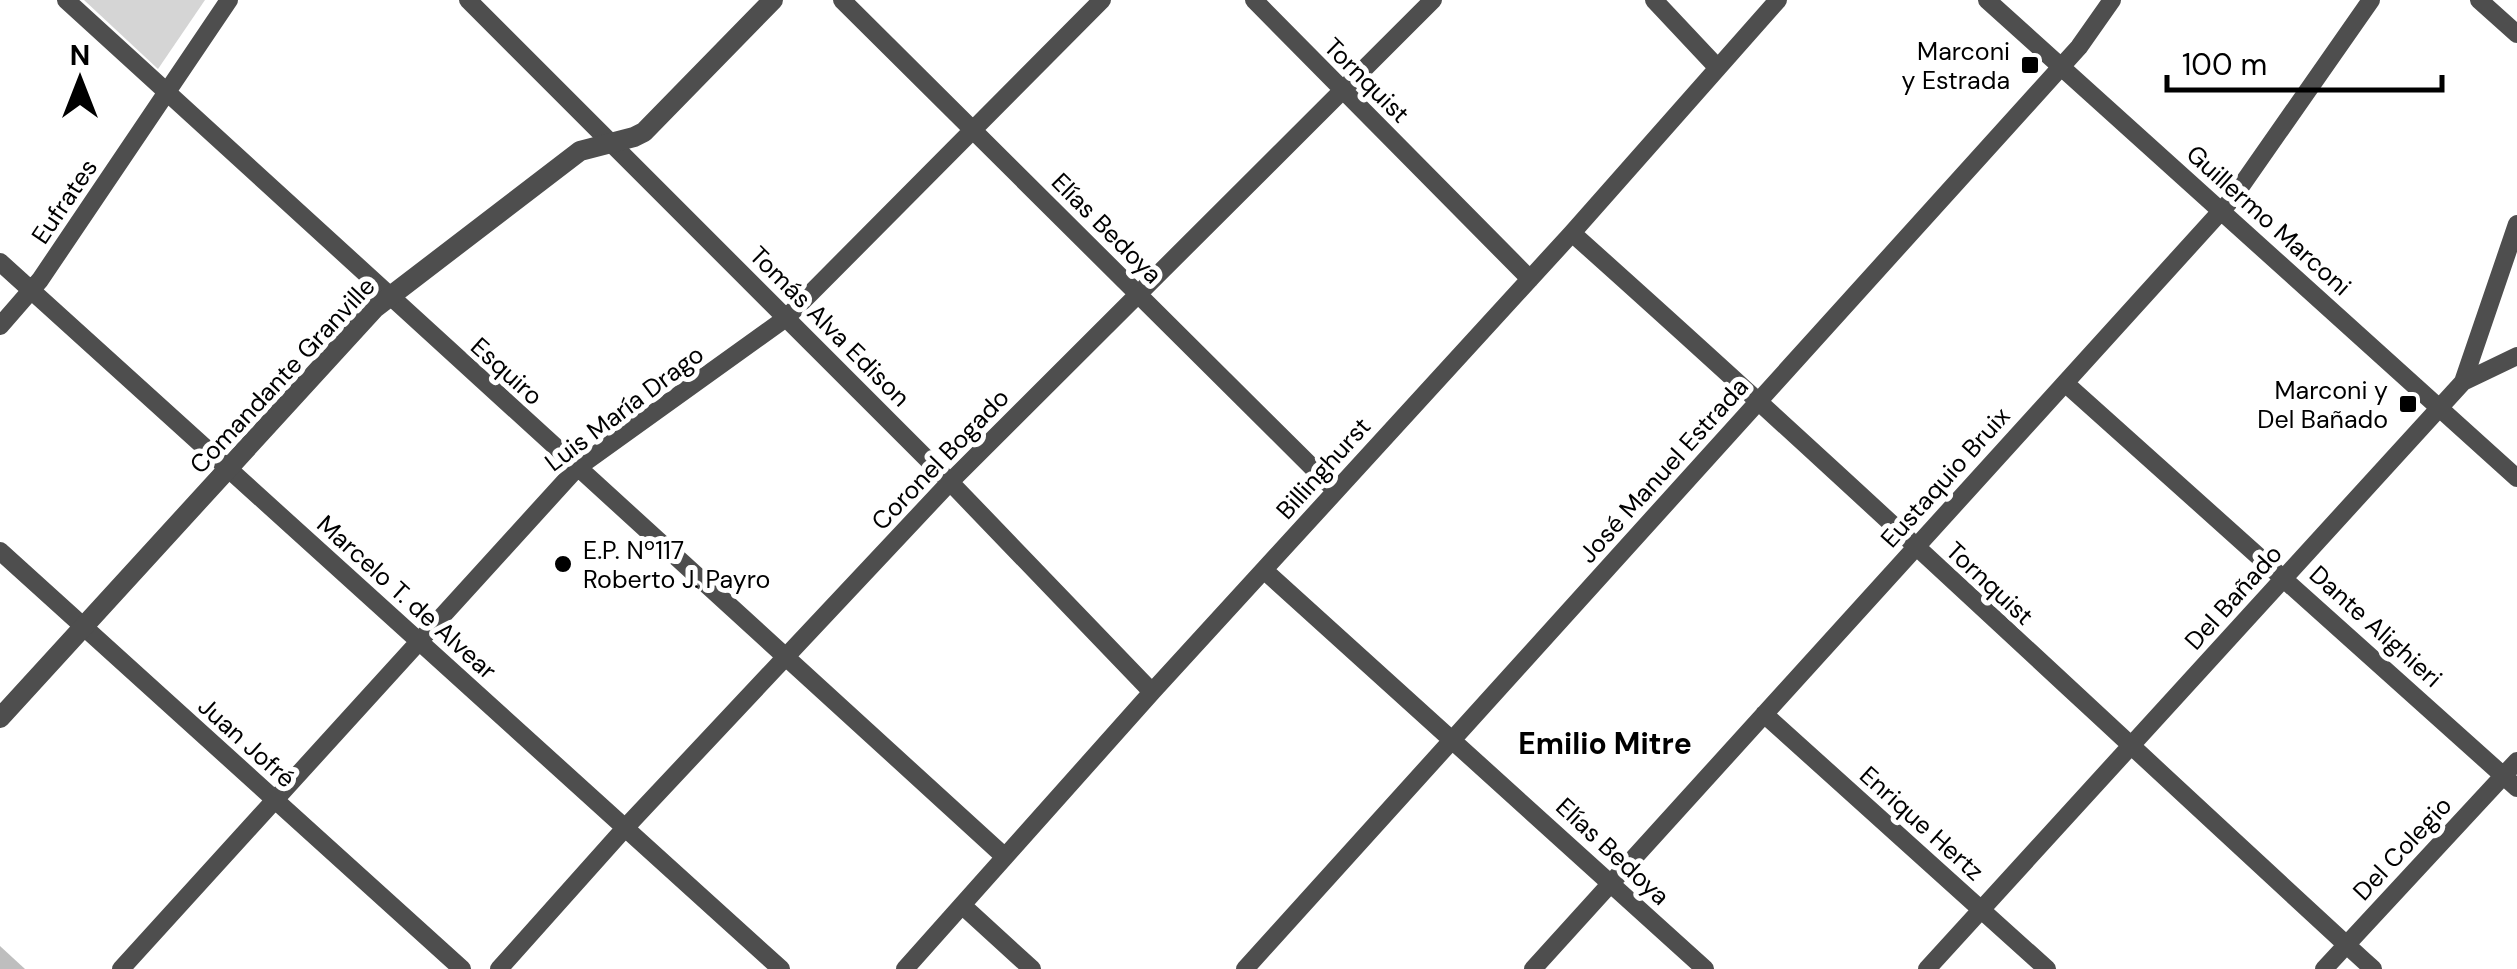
<svg xmlns="http://www.w3.org/2000/svg" width="2517" height="969" font-family="'DM Sans',sans-serif">
<style>
.green{fill:#d5d5d5}
.building{fill:#bebebe}
.lines{fill:none;stroke-linecap:round;stroke-linejoin:round}
.minor{stroke:#4e4e4e;stroke-width:18}
.tertiary{stroke:#4e4e4e;stroke-width:20}
.poi-dot{fill:#000;stroke:#fff;stroke-width:4}
.labels{text-anchor:middle;stroke-width:10;stroke-linejoin:round;paint-order:stroke}
.poi-label{font-size:25px;fill:#000;stroke:#fff;text-anchor:end}
.street-label{font-size:25px;fill:#000;stroke:#fff}
.quarter-label{font-size:30px;font-weight:bold;fill:#000;stroke:#fff}
</style>
<rect width="100%" height="100%" fill="#fff"/>
<path class="green" d="M84 0H205L158 69Z"/>
<path class="building" d="M0 946 25 969H0Z"/>
<g class="lines">
<path class="minor" d="M66 0 1005 857
M468 0 950 482 1152 692
M842 0 1336 491
M1254 0 1530 279
M1654 0 1716 66
M1987 0 2517 478
M2479 0 2517 34
M1572 233C1843 475 2106 724 2373 969
M0 262 781 969
M0 326 40 280 229 0
M2463 382 2517 356
M2065 383 2517 788
M0 551 462 969
M1265 571 1705 969
M1764 714 2047 969
M963 906 1032 969
M121 969 577 468 786 318 1102 0
M499 969 625 828 950 482 1433 0
M905 969 1152 692 1572 233 1778 0
M1245 969 2079 47 2112 0
M1533 969 2232 199 2371 0
M1927 969 2463 382 2517 224
M2324 969 2517 761"/>
<path class="tertiary" d="M0 718 375 308 580 151 634 137 644 132 773 0"/>
</g>
<g class="poi-dot">
<rect x="2020" y="55" width="20" height="20" rx="5"/>
<rect x="2398" y="394" width="20" height="20" rx="5"/>
<circle cx="563" cy="564" r="10"/>
</g>
<g class="labels">
<g class="poi-label">
<text x="2010" y="60">Marconi<tspan x="2010" dy="29">y Estrada</tspan></text>
<text x="2388" y="399">Marconi y<tspan x="2388" dy="29">Del Bañado</tspan></text>
<text x="583" y="559" text-anchor="start">E.P. Nº117<tspan x="583" dy="29">Roberto J. Payro</tspan></text>
</g>
<g class="street-label">
<text transform="translate(1367 80) rotate(45)" y="9">Tornquist</text>
<text transform="translate(64 201) rotate(-56)" y="9">Eufrates</text>
<text transform="translate(2269 220) rotate(42)" y="9">Guillermo Marconi</text>
<text transform="translate(1107 228) rotate(45)" y="9">Elías Bedoya</text>
<text transform="translate(830 326) rotate(45)" y="9">Tomás Alva Edison</text>
<text transform="translate(507 371) rotate(42)" y="9">Esquiro</text>
<text transform="translate(282 375) rotate(-47)" y="9">Comandante Granville</text>
<text transform="translate(624 408) rotate(-37)" y="9">Luis María Drago</text>
<text transform="translate(940 459) rotate(-46)" y="9">Coronel Bogado</text>
<text transform="translate(1323 468) rotate(-48)" y="9">Billinghurst</text>
<text transform="translate(1663 470) rotate(-48)" y="9">José Manuel Estrada</text>
<text transform="translate(1945 477) rotate(-48)" y="9">Eustaquio Bruix</text>
<text transform="translate(1990 583) rotate(43)" y="9">Tornquist</text>
<text transform="translate(407 597) rotate(42)" y="9">Marcelo T. de Alvear</text>
<text transform="translate(2233 597) rotate(-48)" y="9">Del Bañado</text>
<text transform="translate(2376 626) rotate(42)" y="9">Dante Alighieri</text>
<text transform="translate(247 742) rotate(42)" y="9">Juan Jofré</text>
<text transform="translate(1922 823) rotate(42)" y="9">Enrique Hertz</text>
<text transform="translate(2402 848) rotate(-47)" y="9">Del Colegio</text>
<text transform="translate(1613 851) rotate(43)" y="9">Elías Bedoya</text>
</g>
<g class="quarter-label">
<text x="1605" y="754">Emilio Mitre</text>
</g>
</g>
<g transform="translate(80 80)" stroke="#ffffff" stroke-width="8" paint-order="stroke">
<path d="M0-8L18 38L0 25L-18 38Z" fill="#000000"/>
<text y="-15" font-size="28" font-weight="bold" text-anchor="middle" fill="#000000">N</text>
</g>
<path d="M2167 75v15h275v-15" fill="none" stroke="#000000" stroke-width="5"/>
<text x="2182" y="75" font-size="30" fill="#000000" stroke="#ffffff" stroke-width="8" paint-order="stroke">100 m</text>
</svg>
